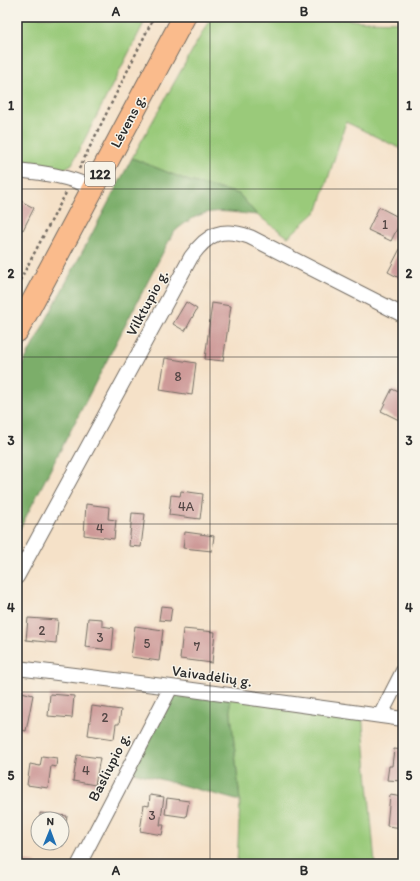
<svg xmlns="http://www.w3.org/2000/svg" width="420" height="881" font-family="Itim,sans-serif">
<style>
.green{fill:#9aca7a;stroke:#627a52}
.forest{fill:#7bae6a;stroke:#536c4a}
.building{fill:#ce9a98}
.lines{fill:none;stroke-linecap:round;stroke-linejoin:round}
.minor-casing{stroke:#726b62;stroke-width:16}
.primary-casing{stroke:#726b62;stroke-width:24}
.path{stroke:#726b62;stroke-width:2.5;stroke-dasharray:3 3;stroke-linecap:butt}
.minor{stroke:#fff;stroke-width:14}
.primary{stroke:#fabb8c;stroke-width:22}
.grid{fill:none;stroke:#2b2b2b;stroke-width:1;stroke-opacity:0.55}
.labels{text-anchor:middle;stroke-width:3;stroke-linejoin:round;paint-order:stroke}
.number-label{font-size:13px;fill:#544746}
.shield{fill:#f7f3e8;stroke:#686764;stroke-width:1}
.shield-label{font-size:14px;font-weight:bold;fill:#2b2b2b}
.street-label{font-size:15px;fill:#2b2b2b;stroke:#f7f3e8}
.neatline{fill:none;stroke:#2b2b2b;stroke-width:1.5}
.grid-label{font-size:13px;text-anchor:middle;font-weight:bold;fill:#2b2b2b}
</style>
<rect width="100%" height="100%" fill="#f7f3e8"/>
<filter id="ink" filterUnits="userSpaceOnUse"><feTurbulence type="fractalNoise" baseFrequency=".025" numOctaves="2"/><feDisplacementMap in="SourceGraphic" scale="8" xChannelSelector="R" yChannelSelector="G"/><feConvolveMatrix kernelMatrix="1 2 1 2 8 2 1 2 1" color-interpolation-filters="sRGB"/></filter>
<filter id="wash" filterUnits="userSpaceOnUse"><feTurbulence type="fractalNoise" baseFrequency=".012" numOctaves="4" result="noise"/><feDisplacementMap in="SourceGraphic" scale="16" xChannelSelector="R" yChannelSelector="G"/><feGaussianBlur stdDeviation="0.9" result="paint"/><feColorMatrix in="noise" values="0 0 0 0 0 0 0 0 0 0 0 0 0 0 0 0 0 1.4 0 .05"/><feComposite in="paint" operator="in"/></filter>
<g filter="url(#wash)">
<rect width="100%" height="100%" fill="#f5e1c8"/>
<path class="green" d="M17 17H147L72 164 55 174 17 170Z
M211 17H329L360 21 403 22V150L346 122 318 210 288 237 257 215 239 194 189 181 132 158Z
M229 695 362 713 375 864H237L240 801Z"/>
<path class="forest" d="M132 158 189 181 239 194 257 215C218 211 204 205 173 233L17 534V375Z
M171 687 229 695 240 801 126 770Z"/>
<g id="blocks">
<path class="building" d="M17 199 34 208 23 230 17 227Z
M379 207 402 219 391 241 368 230Z
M401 247 403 249V280L388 272Z
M186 302 197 309 185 331 173 324Z
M212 303 231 306 223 361 205 359Z
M165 358 196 363 192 395 160 390Z
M392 389 403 394 401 404 403 405V422L381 411Z
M181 491 203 494 200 519 169 515 171 495 180 496Z
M86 504 109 507 108 519 116 520 114 539 84 535Z
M132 513 145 514 141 547 129 546Z
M185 532 214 536 212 551 183 548Z
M161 606 172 607 170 621 159 620Z
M28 618 58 620 56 643 26 640Z
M88 618 102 619V626L114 628 112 650 85 647Z
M135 626 163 630 159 661 131 657Z
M183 629 215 632 212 663 180 659Z
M18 691 33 695 26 731 17 729Z
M50 694 74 696 72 718 48 716Z
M92 706 121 710 119 724H116L114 739 88 735Z
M394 749 403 750V781L387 780 389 766H392Z
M77 755 100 758 95 785 73 781Z
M42 756 57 758 56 767 51 766 48 788 27 785 30 764 40 766Z
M150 795 164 797 160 825H164L162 835 140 831 144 805 149 806Z
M390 795 403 797V828L387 826Z
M167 798 189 801 186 817 165 814Z
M17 812H20L19 832H17Z
M40 813 67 816 63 846 44 844 62 843V819H40Z
M17 861 36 863V864H17Z"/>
</g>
</g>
<g filter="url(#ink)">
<use href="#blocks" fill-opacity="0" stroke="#726b62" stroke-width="1"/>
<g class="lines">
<defs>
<path id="minor" d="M17 170C44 173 68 176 93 188
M17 577 191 257C208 233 222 227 250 237L403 315
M17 668 171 687 403 719
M380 716 403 671
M79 864 171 687"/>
<path id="primary" d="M17 331 184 17"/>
</defs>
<use href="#minor" class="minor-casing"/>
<use href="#primary" class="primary-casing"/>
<path class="path" d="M79 169 154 17
M17 286 67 191"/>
<use href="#minor" class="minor"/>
<use href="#primary" class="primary"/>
</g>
</g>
<path class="grid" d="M210 17V864M17 189H403M17 357H403M17 524H403M17 692H403"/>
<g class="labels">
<g class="number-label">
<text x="385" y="229">1</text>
<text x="178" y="381">8</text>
<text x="186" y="511">4A</text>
<text x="100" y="533">4</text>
<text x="42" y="635">2</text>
<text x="100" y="642">3</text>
<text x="147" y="648">5</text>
<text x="197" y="651">7</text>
<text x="105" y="722">2</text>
<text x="86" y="775">4</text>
<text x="152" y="820">3</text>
</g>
<rect class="shield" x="85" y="162" width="30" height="24" rx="3"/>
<g class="shield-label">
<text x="100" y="179">122</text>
</g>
<g class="street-label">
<text transform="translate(128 121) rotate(-62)" y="5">Lėvens g.</text>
<text transform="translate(147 303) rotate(-62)" y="5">Vilktupio g.</text>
<text transform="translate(212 676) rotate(8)" y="5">Vaivadėlių g.</text>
<text transform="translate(109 767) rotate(-63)" y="5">Basliupio g.</text>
</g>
</g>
<rect width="420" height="881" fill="none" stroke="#f7f3e8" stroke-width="44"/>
<g transform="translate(50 831) rotate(1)"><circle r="19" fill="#f7f3e8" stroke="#a5a39c"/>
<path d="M0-3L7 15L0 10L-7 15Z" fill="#1f6fb2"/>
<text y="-6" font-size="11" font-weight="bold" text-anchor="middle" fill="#2b2b2b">N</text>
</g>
<rect x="22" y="22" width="376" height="837" class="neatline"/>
<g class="grid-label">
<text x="116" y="16">A</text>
<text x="304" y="16">B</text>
<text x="11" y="110">1</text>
<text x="409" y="110">1</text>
<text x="11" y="278">2</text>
<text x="409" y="278">2</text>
<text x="11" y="445">3</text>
<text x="409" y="445">3</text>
<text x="11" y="612">4</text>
<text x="409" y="612">4</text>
<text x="11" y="780">5</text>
<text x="409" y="780">5</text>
<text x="116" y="875">A</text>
<text x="304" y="875">B</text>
</g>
</svg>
